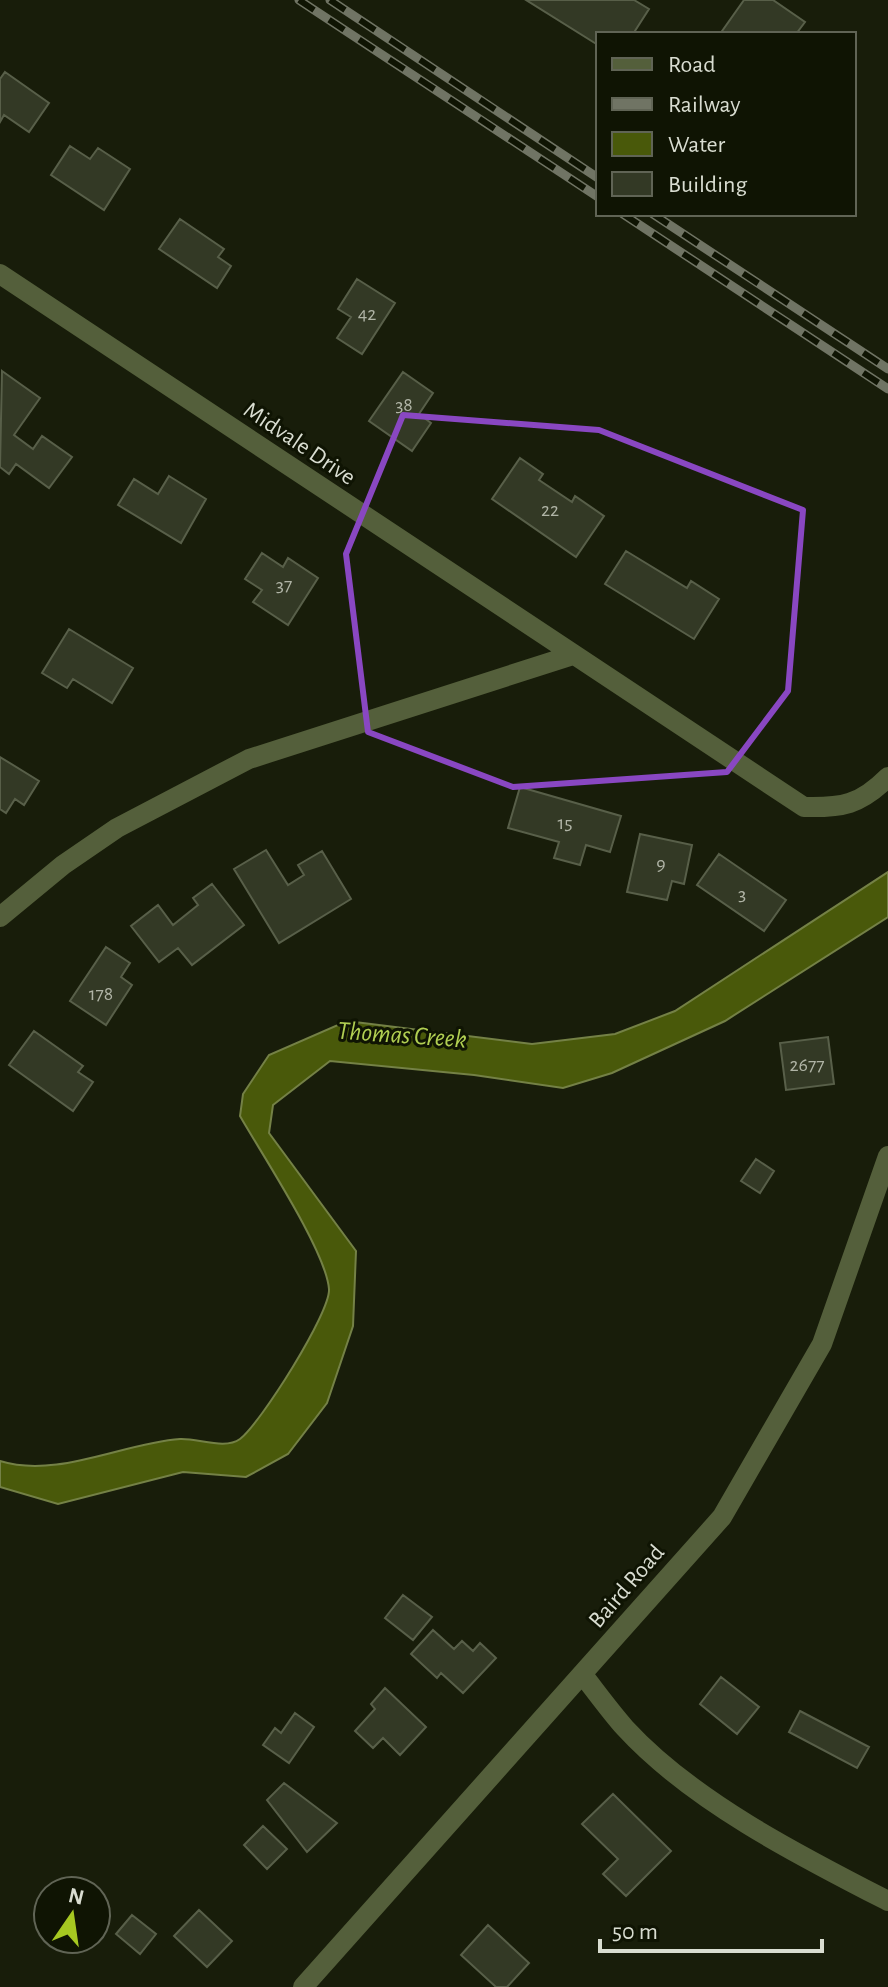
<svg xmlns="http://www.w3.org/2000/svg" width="888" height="1987" font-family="'Alegreya Sans',sans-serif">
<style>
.water{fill:#49590a;stroke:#748146;stroke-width:2}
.building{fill:#333925;stroke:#585f49;stroke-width:2}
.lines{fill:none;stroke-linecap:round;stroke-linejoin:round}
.minor{stroke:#545f3b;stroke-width:20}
.rail-casing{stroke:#707464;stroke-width:9}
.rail{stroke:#0f1403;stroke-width:6;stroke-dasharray:18;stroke-linecap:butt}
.marked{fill:none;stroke:#8947c2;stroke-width:6;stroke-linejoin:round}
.labels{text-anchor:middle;stroke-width:6;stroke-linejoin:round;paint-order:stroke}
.number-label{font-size:20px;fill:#b0b4a6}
.street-label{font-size:24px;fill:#d9ddd1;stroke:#0f1403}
.water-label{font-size:26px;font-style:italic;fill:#b1cf52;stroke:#0f1403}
</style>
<rect width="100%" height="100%" fill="#181d0a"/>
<path class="water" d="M888 872V917L725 1021 612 1073 563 1088 474 1075 330 1061 273 1105 269 1133 356 1251 353 1326 327 1403 288 1454 246 1477 183 1472 58 1504 0 1487V1461C57 1479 123 1443 180 1439 198 1438 225 1450 240 1439 260 1424 331 1312 329 1289 326 1251 261 1153 240 1116L243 1094 269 1055 347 1021 532 1044 615 1034 675 1011Z"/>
<path class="building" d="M526 0H634L649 9 633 34H598V45Z
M744 0H773L805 22 796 34H720Z
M5 72 49 103 29 132 4 115 0 122V79Z
M70 146 90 159 98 148 130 169 104 210 51 175Z
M180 219 224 249 218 257 231 266 217 288 159 249Z
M357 279 395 303 362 354 337 338 351 317 338 309Z
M2 371 40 398 14 435 33 449 42 436 72 457 49 488 16 464 9 474 0 467Z
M403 372 433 393 419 414 431 423 412 451 369 421Z
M520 458 543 474 539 480 572 502 575 496 604 516 576 557 492 499Z
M169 476 206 499 181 543 118 505 134 479 158 494Z
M626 551 687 588 691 581 719 599 694 639 605 584Z
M262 553 283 567 288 558 318 578 288 625 253 602 262 590 245 579Z
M69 629 133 668 112 703 73 679 67 688 42 673Z
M0 757 39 781 24 805 15 799 6 813 0 809Z
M520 787 621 816 610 852 586 845 580 865 554 858 559 842 508 828Z
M640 834 692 845 684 884 672 881 667 900 627 892Z
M266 850 288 885 304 875 298 865 322 851 351 899 279 943 234 869Z
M719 854 786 900 764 931 697 885Z
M212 884 244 925 192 965 178 948 159 962 131 926 158 905 173 925 198 905 193 898Z
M106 947 130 963 121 977 132 985 106 1025 70 1001Z
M34 1031 83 1066 78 1072 93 1082 73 1111 9 1065Z
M828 1037 834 1084 786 1090 780 1043Z
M756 1159 774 1171 760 1193 741 1181Z
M403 1595 432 1617 413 1640 385 1618Z
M433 1630 454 1649 462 1641 473 1651 480 1643 496 1658 463 1693 441 1673 437 1678 411 1654Z
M721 1677 759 1707 737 1734 700 1704Z
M385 1688 426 1727 400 1755 383 1738 373 1748 355 1731 375 1709 371 1704Z
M800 1711 869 1747 857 1768 789 1732Z
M295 1713 314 1727 289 1763 263 1745 275 1728 281 1733Z
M284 1783 337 1823 307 1852 267 1800Z
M613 1794 671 1851 626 1896 603 1874 618 1859 582 1824Z
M263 1826 287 1849 267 1869 244 1845Z
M199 1910 232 1941 207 1967 174 1936Z
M132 1915 156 1934 140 1954 116 1934Z
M488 1925 529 1963 507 1987H496L461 1955Z"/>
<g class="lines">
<path class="minor" d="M0 274 804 807C842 808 860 805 888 777
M0 917 63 865 117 828 249 759 573 655
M583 1675C597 1693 610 1711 625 1728 692 1801 800 1856 888 1901
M303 1987 722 1517 822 1344 888 1156"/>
<defs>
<path id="rail" d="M299 0 598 197
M330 0 598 178
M623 214 888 389
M653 214 888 369"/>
</defs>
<use href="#rail" class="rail-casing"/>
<use href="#rail" class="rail"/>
</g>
<path class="marked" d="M403 415 599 430 803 510 788 691 727 772 513 787 368 732 346 554Z"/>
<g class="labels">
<g class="number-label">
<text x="367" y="320">42</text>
<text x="404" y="411">38</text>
<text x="550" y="516">22</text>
<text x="284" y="591">37</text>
<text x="565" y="829">15</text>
<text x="661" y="870">9</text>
<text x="742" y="900">3</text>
<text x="101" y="1000">178</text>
<text x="807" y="1071">2677</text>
</g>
<g class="street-label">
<text transform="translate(300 443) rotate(34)" y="8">Midvale Drive</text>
<text transform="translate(626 1586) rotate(-49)" y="8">Baird Road</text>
</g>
<g class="water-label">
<text transform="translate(402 1034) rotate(4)" y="9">Thomas Creek</text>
</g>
</g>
<rect x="596" y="32" width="260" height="184" fill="#0f1403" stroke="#606455" stroke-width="2"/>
<rect x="612" y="58" width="40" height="12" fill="#545f3b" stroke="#606455" stroke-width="2"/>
<text x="668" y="72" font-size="24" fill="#d9ddd1">Road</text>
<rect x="612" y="98" width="40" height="12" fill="#707464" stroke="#606455" stroke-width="2"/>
<text x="668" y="112" font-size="24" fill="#d9ddd1">Railway</text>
<rect x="612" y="132" width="40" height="24" fill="#49590a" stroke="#606455" stroke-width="2"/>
<text x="668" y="152" font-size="24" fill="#d9ddd1">Water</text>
<rect x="612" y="172" width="40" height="24" fill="#333925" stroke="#606455" stroke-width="2"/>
<text x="668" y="192" font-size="24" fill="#d9ddd1">Building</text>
<g transform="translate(72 1915) rotate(13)"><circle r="38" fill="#0f1403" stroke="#606455" stroke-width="2"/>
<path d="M0-6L14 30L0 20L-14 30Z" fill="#a6c821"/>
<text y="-12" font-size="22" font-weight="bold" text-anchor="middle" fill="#d9ddd1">N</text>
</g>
<path d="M600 1939v12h222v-12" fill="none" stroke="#d9ddd1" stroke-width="4"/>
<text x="612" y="1939" font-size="24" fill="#d9ddd1" stroke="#0f1403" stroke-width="6" paint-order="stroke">50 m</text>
</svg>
